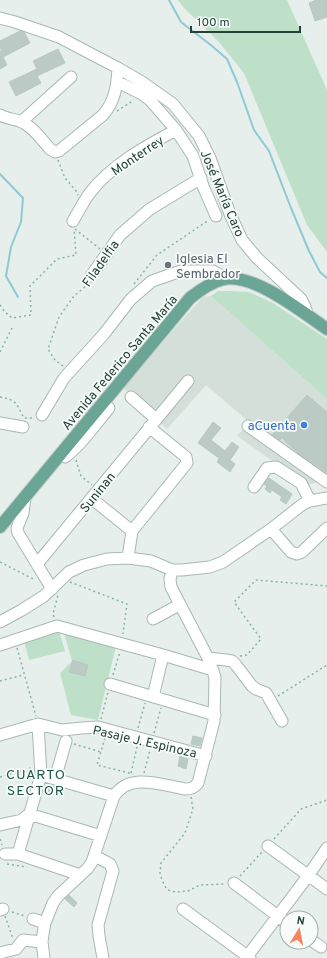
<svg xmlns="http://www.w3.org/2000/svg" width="327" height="958" font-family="Overpass,sans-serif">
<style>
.built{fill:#d4dfda}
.green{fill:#bfe0c8}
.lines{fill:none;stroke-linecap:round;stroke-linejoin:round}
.stream{stroke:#8ec9d4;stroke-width:2}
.building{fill:#bbcac4;stroke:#b8c9c2}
.minor-casing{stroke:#a8b8b2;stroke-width:13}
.major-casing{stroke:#c2cac8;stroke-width:14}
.path{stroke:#86b3a5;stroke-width:1.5;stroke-dasharray:2 3;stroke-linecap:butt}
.minor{stroke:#fff;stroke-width:11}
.major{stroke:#6aa596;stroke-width:12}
.worship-dot{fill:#6b7280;stroke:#f7fbf9;stroke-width:1.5}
.shop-dot{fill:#3f7fe0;stroke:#f7fbf9;stroke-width:1.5}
.labels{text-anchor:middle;stroke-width:3.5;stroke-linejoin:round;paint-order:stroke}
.street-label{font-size:13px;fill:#24423a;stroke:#f7fbf9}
.worship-label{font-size:13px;fill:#5b616d;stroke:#f7fbf9;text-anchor:start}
.shop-label{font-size:13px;fill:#366cbe;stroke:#f7fbf9;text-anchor:end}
.neighbourhood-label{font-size:14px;letter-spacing:1px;fill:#1f5548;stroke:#f7fbf9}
</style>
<rect width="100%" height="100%" fill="#e6efeb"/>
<path class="built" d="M211 296 327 399V480L307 485 237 436 249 422 206 385 167 429 122 387 203 297Z"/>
<path class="green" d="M178 0H287L327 90V252L307 225 244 73 218 41 184 8Z
M218 291H230L249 292 273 303 327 339V399L211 296Z
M59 631 65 651 29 660 24 641Z
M64 633 116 646 98 720 71 715 60 673 72 661Z"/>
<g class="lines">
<path class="stream" d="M169 0 181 22 212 46 227 59 237 82 254 130 269 151 291 208 309 251 320 272 327 278
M0 174 23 198 21 222 11 247 6 276 18 297"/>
</g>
<path class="building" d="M316 0H327V17L315 21 309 3Z
M20 31 24 32 30 43 3 57 7 65 0 69V51H2L0 47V41Z
M58 49 65 63 37 76 41 83 16 96 9 82 37 69 33 61Z
M307 395 327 412V473L300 455 282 438 280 440 272 435Z
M213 422 221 428 211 440 225 451 232 442 239 447 230 460 235 464 230 472 217 462 219 458 198 443Z
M269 478 292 494 286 504 280 500 282 497 272 490 270 493 265 489 267 486 264 484Z
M73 660 88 665 85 676 69 672Z
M193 736 202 738 200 746 191 744Z
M180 756 188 759 186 769 178 766Z
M49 785 56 787 54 793 48 792Z
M69 895 77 903 74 907 65 899Z"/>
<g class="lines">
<defs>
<path id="minor" d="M0 18 15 22 59 37 118 68 142 82 173 104 199 136 210 158 230 214 242 240 257 258 301 299 305 307 308 316
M118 82 142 94 150 100 176 130 193 156 203 186 216 216
M0 115C7 119 15 119 22 122 33 127 42 140 50 149L55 152 59 151 103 115C115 101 117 86 118 68
M21 122 71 77
M73 221C78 212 83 203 89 194 111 165 144 147 176 130
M91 276 120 235 150 209 201 178
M131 397 156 419
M42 415 64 378 104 334 131 299 152 281 181 271H213L226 279
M0 423 23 427
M248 426 327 482
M60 455 65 457C82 444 95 425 109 408
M254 487 267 468 276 467 301 483 310 501
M25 498 23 513 17 528 18 533 52 589
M91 498 132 531
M271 529 291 552 297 554 302 552 327 528
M128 558 132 531 187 463 186 457 149 427
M37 564 188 381
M153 619 179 605
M0 622 22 610 44 596 69 572 84 565 107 559 128 558 151 561 172 570H182L210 567 223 562 271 529 303 504 310 501 327 498
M0 645 57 626 163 655 213 670
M208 658 226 660 232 661 236 665 252 686 256 689 266 693 282 721
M110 684 215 715
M153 697 163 655
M0 735 38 724 62 730 82 728 98 727 206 756
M41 775 114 796
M55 779 66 741
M0 825 22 820 29 814 101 836
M268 846 327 889
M5 854H18L80 875
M18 854 41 775 38 724
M95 856 110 864 113 871 98 925 99 936 103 958
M234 883 287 923
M183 909 250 958
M0 910 3 909
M33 919 45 923
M311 940 321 947
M0 953 16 949 23 940 42 942
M44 958 42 942 43 934 45 923 53 903 58 896 88 868 92 862 114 796C130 772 161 785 185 789 191 789 194 788 198 783L214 721 215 677 208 658 171 587 170 579 172 570
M246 958 308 876 327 848"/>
<path id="major" d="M0 527 190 298C200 290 211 282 224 279 254 273 302 312 327 329"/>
</defs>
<use href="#minor" class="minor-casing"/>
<use href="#major" class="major-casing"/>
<path class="path" d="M117 111 134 100
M58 160 65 178 77 192 78 195
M75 229 100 249
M134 284 157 255 209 220
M0 305 4 311 12 318 31 315 30 286 57 259 76 255 74 229
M0 352 12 328
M63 366 55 360 48 349 59 317 74 296 87 285
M0 397C18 400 16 404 24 418H35
M76 460 81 476 92 485
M0 562 35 580
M70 582 127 604 123 634
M54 617 53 614 58 595
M17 648 36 716
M240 656 247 655 261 639 234 602 256 580 327 586
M113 675 120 652
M0 681 23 675
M278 696 327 665
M101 719 108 692
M138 728 145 703
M154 733 161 708
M105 738 97 765 133 774
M74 744 101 752
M131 773 137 747
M144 773 150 750
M0 777 31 768
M191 797 193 809 185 833 161 863 160 873 162 880 166 888 170 891 177 892 188 891 200 885 226 884
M0 839 2 845
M274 839 301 809 327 800
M7 864 27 867
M240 876 262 852
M12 912 25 916
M5 916 13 939"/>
<use href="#minor" class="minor"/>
<use href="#major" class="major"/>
</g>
<circle class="worship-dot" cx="168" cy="265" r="4"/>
<circle class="shop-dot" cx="304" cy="425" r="4"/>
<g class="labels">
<g class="street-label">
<text transform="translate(137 155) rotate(-34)" y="5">Monterrey</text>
<text transform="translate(223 193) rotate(67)" y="5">José María Caro</text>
<text transform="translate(100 263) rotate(-55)" y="5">Filadelfia</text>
<text transform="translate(119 362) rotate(-50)" y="5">Avenida Federico Santa María</text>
<text transform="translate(97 492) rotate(-51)" y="5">Suninan</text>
<text transform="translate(145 741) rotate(13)" y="5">Pasaje J. Espinoza</text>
</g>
<g class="worship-label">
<text x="176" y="263">Iglesia El<tspan x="176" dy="15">Sembrador</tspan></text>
</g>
<g class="shop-label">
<text x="296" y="430">aCuenta</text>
</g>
<g class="neighbourhood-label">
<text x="36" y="779">CUARTO<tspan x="36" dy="16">SECTOR</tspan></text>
</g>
</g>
<g transform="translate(299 930) rotate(10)"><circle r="19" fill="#f7fbf9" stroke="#a3b1ad"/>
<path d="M0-3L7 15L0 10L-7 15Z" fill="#f4845f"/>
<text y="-6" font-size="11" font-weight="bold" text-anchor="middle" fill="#24423a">N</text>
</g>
<path d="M191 26v6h109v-6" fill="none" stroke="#24423a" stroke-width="2"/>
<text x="197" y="26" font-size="12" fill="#24423a" stroke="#f7fbf9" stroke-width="3" paint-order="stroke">100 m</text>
</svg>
